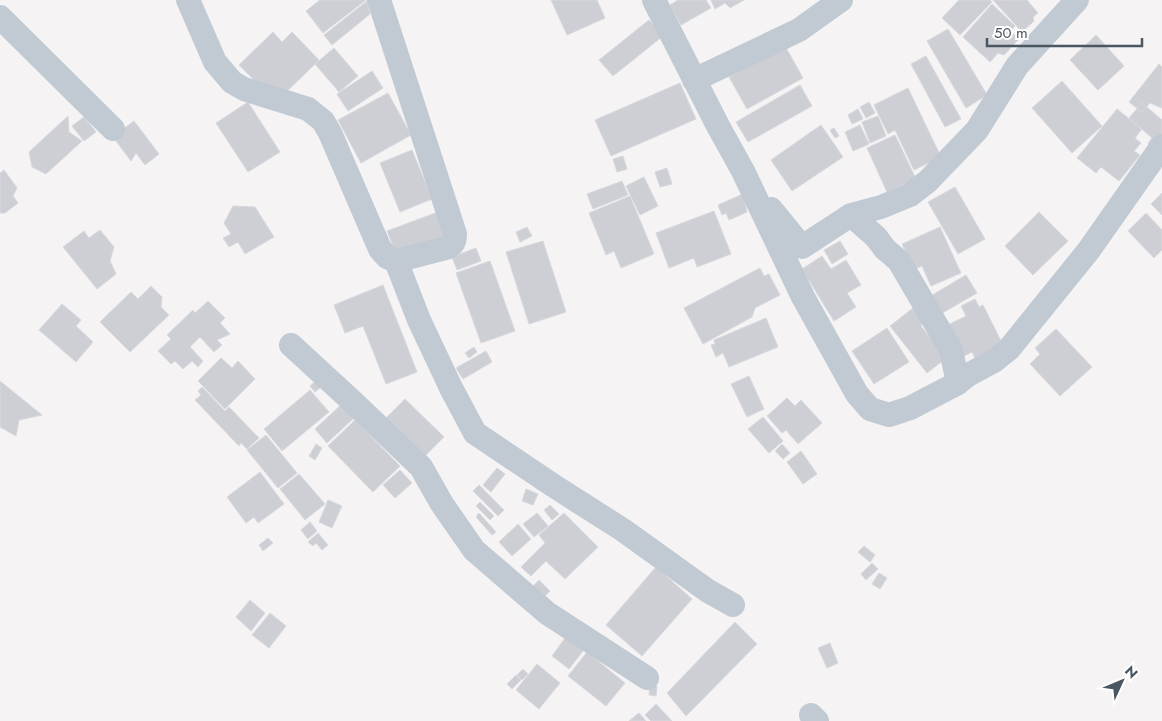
<svg xmlns="http://www.w3.org/2000/svg" width="1162" height="721" font-family="Jost,sans-serif">
<style>
.building{fill:#cdcfd5;stroke:#d7d9de}
.lines{fill:none;stroke-linecap:round;stroke-linejoin:round}
.minor{stroke:#c1cad2;stroke-width:24}
</style>
<rect width="100%" height="100%" fill="#f5f3f3"/>
<path class="building" d="M320 0H366L323 33 306 11Z
M551 0H597L605 18 567 35Z
M678 0H706L711 8 681 25 670 5Z
M711 0H744L730 8 725 3 715 9Z
M959 0H990L992 2 960 35 942 18Z
M993 0H1027L1038 13 1033 17 1034 21 1022 32Z
M367 1 370 14 332 45 324 35Z
M992 4 1015 26 1010 31 1019 39 1004 55 998 53 990 62 963 37Z
M649 20 663 36 613 76 599 60Z
M948 29 987 95 966 108 927 41Z
M273 32 282 42 292 32 319 60 315 64 276 102 239 65Z
M1096 35 1124 66 1098 90 1070 60Z
M785 46 803 78 747 109 729 77Z
M334 48 358 76 339 92 315 64Z
M926 56 961 119 945 127 911 64Z
M1159 64 1162 67V108L1150 103 1142 112 1129 102Z
M372 71 383 88 348 111 337 94Z
M1062 81 1102 126 1072 153 1032 108Z
M680 83 696 119 611 156 595 120Z
M800 85 812 106 748 142 736 122Z
M908 88 941 157 914 170 895 130 888 134 874 105Z
M388 93 411 135 361 163 338 120Z
M248 102 280 152 248 172 216 123Z
M869 102 875 113 866 118 860 107Z
M1142 103 1162 120V139L1154 148 1148 143 1152 138 1129 118Z
M858 109 863 119 852 124 848 115Z
M1117 109 1142 129 1135 138 1141 143 1134 151 1140 155 1119 181 1101 167 1096 173 1077 158Z
M68 116 69 132 82 141 46 174 32 167 29 152Z
M878 116 886 136 870 143 862 122Z
M84 117 96 132 84 141 72 126Z
M134 121 159 154 145 165 136 153 131 161 116 141 121 137 118 133Z
M821 125 843 157 792 191 771 160Z
M860 125 869 144 853 151 845 132Z
M834 128 839 136 835 138 830 130Z
M895 135 916 179 887 192 867 148Z
M412 150 432 199 400 212 380 163Z
M623 156 627 169 617 172 613 159Z
M667 168 672 184 660 187 655 172Z
M4 170 17 188 13 196 18 203 5 213H0V173Z
M644 177 658 206 640 215 626 186Z
M622 181 628 195 593 209 587 194Z
M955 187 985 239 958 254 928 202Z
M1162 193V215L1151 204Z
M743 194 747 212 729 220 726 213 722 215 718 205Z
M630 196 654 254 621 268 614 251 606 255 589 213Z
M233 206 255 207 274 237 245 254 238 242 229 247 223 238 231 234 224 223Z
M714 211 731 254 697 267 694 258 669 268 656 233Z
M438 212 448 241 398 259 387 231Z
M1039 212 1068 241 1033 275 1005 246Z
M1146 213 1162 230V250L1154 258 1128 231Z
M527 227 532 236 520 242 516 232Z
M940 227 961 273 931 286 922 266 914 269 902 244Z
M100 230 114 247 110 261 116 274 97 289 63 247 84 231 89 238Z
M543 241 566 312 529 324 506 252Z
M840 241 848 254 832 264 824 250Z
M476 248 481 261 457 270 452 257Z
M822 256 831 269 846 260 861 285 847 293 856 307 834 321 802 269Z
M490 261 515 331 481 343 456 273Z
M760 268 764 276 769 274 780 295 755 308 752 317 703 344 684 308Z
M966 275 977 293 939 315 929 297Z
M383 285 417 372 386 384 363 326 345 333 334 305Z
M151 286 162 297 161 307 169 315 130 352 100 322 131 292 138 299Z
M975 299 979 307 983 305 1003 345 975 358 972 352 960 358 944 327 966 316 961 306Z
M208 301 225 318 220 323 230 334 217 340 222 345 214 352 200 337 190 347 203 361 198 367 192 361 183 369 175 361 171 364 158 351 171 339 167 335 193 310 195 313Z
M62 304 81 320 76 326 93 342 76 362 39 330Z
M913 308 923 320 921 326 937 347 949 356 927 373 890 326Z
M766 318 778 347 729 367 723 353 716 357 711 345 715 344 714 340Z
M887 328 909 362 874 384 852 351Z
M1056 329 1092 367 1060 396 1030 364 1040 354 1035 348Z
M474 347 477 352 469 358 465 353Z
M486 351 492 362 463 379 456 368Z
M221 358 232 368 238 361 255 379 225 409 198 381Z
M749 376 764 409 747 417 731 384Z
M0 381 42 415 19 420 16 436 0 427Z
M316 381 321 387 315 392 310 386Z
M202 387 225 411 229 407 259 438 247 449 241 443 239 446 195 400 201 395 198 391Z
M310 390 329 412 282 451 264 429Z
M787 398 795 406 801 400 822 423 798 444 786 430 782 433 767 416Z
M405 399 444 437 422 459 384 420Z
M343 403 356 416 327 443 315 429Z
M763 417 783 441 769 453 748 429Z
M355 420 400 466 373 492 328 446Z
M266 435 297 473 278 488 247 450Z
M316 444 322 448 315 460 309 456Z
M782 444 790 453 783 459 775 451Z
M801 451 817 474 803 484 787 462Z
M497 468 505 474 491 492 483 485Z
M400 470 412 483 395 498 383 485Z
M260 472 284 504 258 523 254 517 246 523 227 497Z
M299 474 325 504 305 520 280 489Z
M479 485 504 510 498 516 473 491Z
M526 489 538 494 533 505 522 501Z
M328 500 342 506 332 528 319 522Z
M480 502 494 516 490 520 476 506Z
M550 505 559 514 552 520 544 510Z
M479 513 496 532 492 535 476 517Z
M537 513 548 526 534 537 523 524Z
M564 513 598 547 565 579 546 561 531 576 521 567 545 543 539 535Z
M310 522 317 531 308 539 301 530Z
M518 524 531 539 512 556 499 542Z
M318 533 328 545 322 550 316 543 313 546 308 542Z
M268 538 273 543 263 551 259 545Z
M864 546 875 555 870 562 858 552Z
M872 563 878 569 866 580 861 574Z
M656 567 692 599 642 656 606 625Z
M879 573 887 578 880 589 872 584Z
M539 580 550 591 543 598 532 587Z
M250 600 265 613 251 631 236 617Z
M270 613 286 626 269 648 252 635Z
M735 622 757 644 686 716 667 693Z
M568 634 586 647 569 669 552 656Z
M830 643 838 663 827 668 818 648Z
M587 652 625 683 606 706 568 676Z
M537 664 560 683 539 709 516 690Z
M523 669 528 674 522 680 517 675Z
M516 675 521 680 512 689 507 684Z
M650 685 657 686 656 696 649 695Z
M656 704 672 721H651L645 715Z
M639 713 646 721H629Z"/>
<g class="lines">
<path class="minor" d="M188 0 215 62 232 82 244 89 308 109 323 121 330 133 380 249 387 257 396 261 446 248C453 245 455 242 455 234L379 0
M654 0 718 126 743 171 803 297 857 394 870 409 889 415 910 408 958 383 968 375 994 361 1009 349 1089 250 1162 146
M0 17 113 129
M694 80 799 30 841 0
M771 209 802 247 851 215 876 237 885 249 899 261 951 350 958 383
M851 215 881 207 910 195 928 181 977 130 1017 66 1077 0
M396 261 419 320 451 388 475 433 554 486 623 530 708 591 733 605
M291 345 353 402 421 467 442 504 474 550 547 613 647 678
M811 715 817 721"/>
</g>
<g transform="translate(1122 681) rotate(46)" stroke="#ffffff" stroke-width="4" paint-order="stroke">
<path d="M0-4L9 19L0 12L-9 19Z" fill="#4a5661"/>
<text y="-8" font-size="14" font-weight="bold" text-anchor="middle" fill="#4a5661">N</text>
</g>
<path d="M987 38v8h155v-8" fill="none" stroke="#4a5661" stroke-width="2.5"/>
<text x="994" y="38" font-size="15" fill="#4a5661" stroke="#ffffff" stroke-width="4" paint-order="stroke">50 m</text>
</svg>
